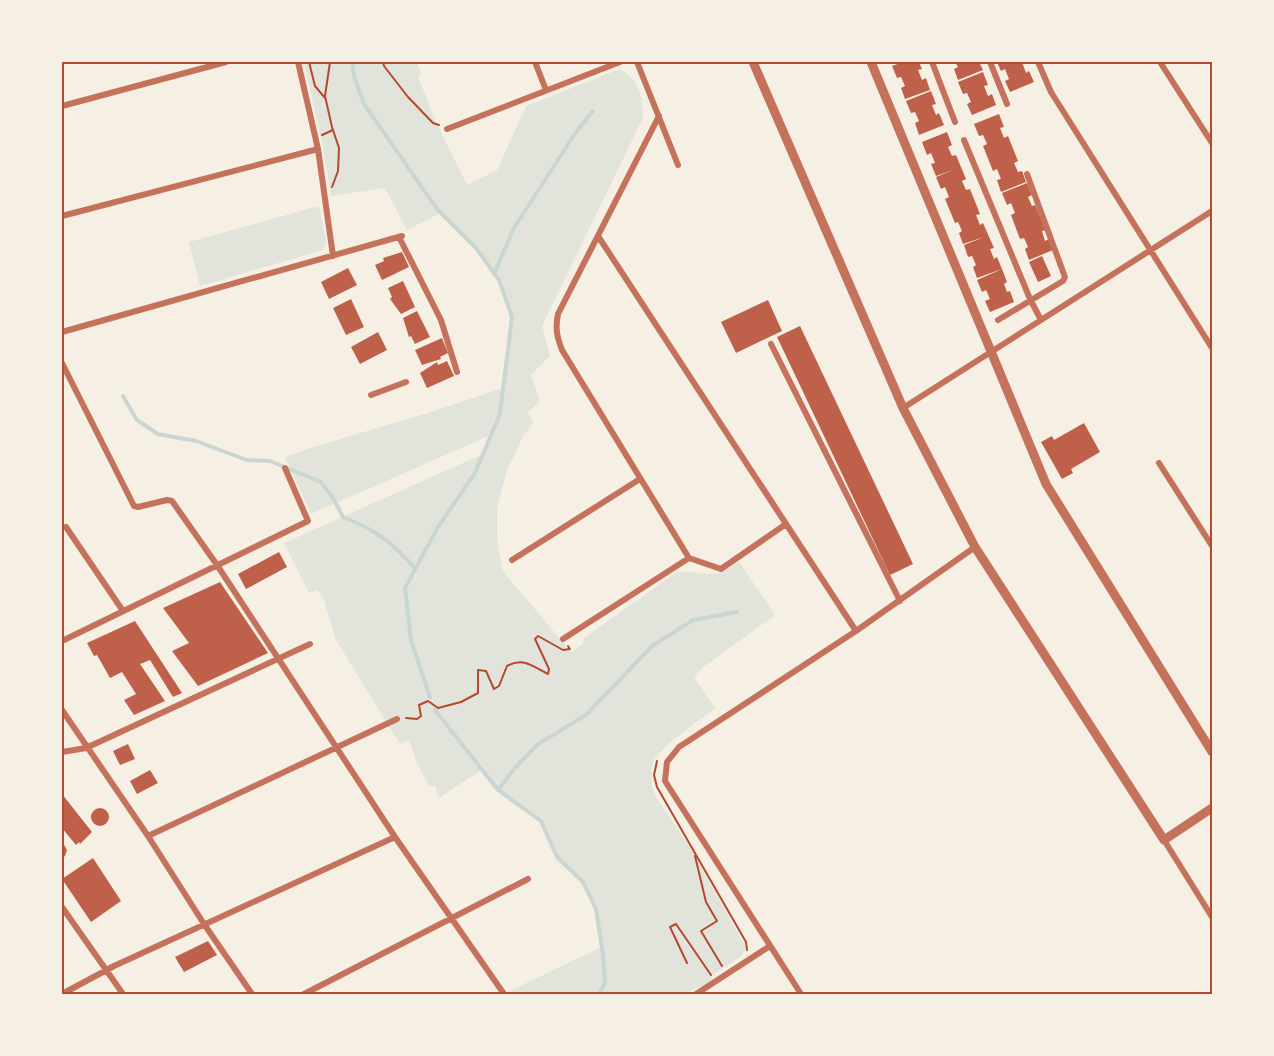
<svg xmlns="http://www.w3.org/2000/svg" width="1274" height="1056" font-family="Figtree,sans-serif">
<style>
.green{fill:#e2e4dc}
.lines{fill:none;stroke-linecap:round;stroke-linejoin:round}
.stream{stroke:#c9d6d2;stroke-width:4}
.building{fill:#bf614a}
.path{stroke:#b5482f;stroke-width:2}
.minor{stroke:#c5725c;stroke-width:6}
.tertiary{stroke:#c5725c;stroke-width:9}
.neatline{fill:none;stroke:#b5482f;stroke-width:2}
</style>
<rect width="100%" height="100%" fill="#f6efe4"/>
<path class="green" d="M304 62H417L421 74 418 76 436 123 467 185 497 170 526 106 620 69C639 80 643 97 643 118L542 326 550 356 531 375 540 401 527 413 534 422 523 436 506 473 497 508V542L503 571 571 652 583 644 584 638 674 574C690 568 697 575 713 574 722 573 731 567 739 562L775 615 703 667 694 677 715 708 670 742 655 758 651 769 652 787 654 794 691 849 745 946V950L740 957 711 976 712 978 707 984 694 989 688 994H512L510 991 601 947 596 909 583 882 557 857 541 821 498 790 481 770 439 798 435 786H429L416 761 409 740 400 744 336 640 324 600 317 590 309 593 284 543 483 454 491 435 311 514 285 457 313 447 428 413 503 388 512 317 499 280 476 248 441 213 407 230 385 188 331 196 323 147Z
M319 206 326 241 323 250 200 286 189 242Z"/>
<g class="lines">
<path class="stream" d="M352 62 354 76 364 104 437 209 476 248 499 280 512 317 500 414 475 473 438 527 405 588 411 640 430 697
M494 274 514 228 576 132 593 111
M123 396 137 420 158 434 196 441 247 460 270 461 321 482 333 498 343 517C375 530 393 542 415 569
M435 710 498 790 541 821 557 857 583 882 596 909 603 955 605 983 599 994
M498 790 514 769 538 744 586 715 652 646 693 620 737 612"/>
</g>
<path class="building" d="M903 62H919L922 69 918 70 922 80 926 78 930 90 905 99 901 88 905 86 901 77 897 78 892 66Z
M955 62H979L983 70 958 80 954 69 958 67Z
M997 62H1022L1026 73 1029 71 1034 82 1010 92 1005 81 1009 79 1005 69 1001 71Z
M983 72 988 85 984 86 988 96 992 94 996 105 972 115 967 104 971 102 967 93 963 94 958 82Z
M931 91 936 104 932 105 936 115 939 113 944 125 919 135 915 123 919 121 915 112 911 113 906 101Z
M999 114 1004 127 1000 128 1004 138 1008 136 1018 161 1014 163 1018 172 1022 171 1026 182 1001 192 997 180 1001 179 997 169 993 171 983 146 987 144 983 135 979 136 974 124Z
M947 132 952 145 948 147 952 156 956 155 966 179 962 181 966 190 970 189 980 214 976 215 980 225 983 223 994 248 990 249 994 259 997 257 1002 269 977 278 973 267 976 265 972 256 968 257 964 245 984 237 963 244 959 233 962 231 958 222 955 223 945 199 949 197 945 187 941 189 936 177 953 170 936 176 931 164 935 163 931 153 927 155 922 142Z
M1027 183 1032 195 1028 197 1032 206 1035 205 1046 230 1042 231 1045 241 1049 239 1053 250 1029 260 1025 249 1028 247 1024 238 1020 239 1011 215 1015 213 1011 203 1007 205 1002 193Z
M402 252 409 267 382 280 375 265 384 261 383 258Z
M1042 256 1051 276 1038 282 1029 262Z
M348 268 357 285 329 299 321 282Z
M1002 269 1007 282 1004 284 1007 292 1010 291 1014 302 990 312 985 301 990 299 986 290 982 292 977 280Z
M403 281 415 307 401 314 390 299 392 297 388 288Z
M351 299 364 327 346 335 333 308Z
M768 300 782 331 736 353 721 322Z
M417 311 430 337 415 344 411 336 409 337 403 318Z
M800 326 913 564 890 575 777 337Z
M378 332 387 350 360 364 351 347Z
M442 338 448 353 440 357 441 359 422 365 415 350Z
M447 361 454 376 427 388 420 373 437 362 438 365Z
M1084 423 1100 452 1071 469 1073 473 1062 479 1041 442 1052 436 1054 440Z
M279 552 287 567 246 589 238 574Z
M220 582 268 653 198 686 172 651 189 643 163 608Z
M135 621 182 693 173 697 150 660 143 663 140 664 165 701 134 715 124 700 136 694 122 672 110 678 97 655 94 656 87 643Z
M128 744 135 759 120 765 113 751Z
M150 770 158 783 137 794 130 781Z
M62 794 92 832 80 844 79 842 76 845 62 828Z
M91 817a9 9 0 1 1 18 0a9 9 0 1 1-18 0Z
M62 841 67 850 65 856 62 858Z
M93 858 121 901 91 922 62 879Z
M208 941 217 955 184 972 175 957Z"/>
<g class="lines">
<path class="path" d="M309 62 315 86 325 98
M330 62 325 96 332 127 339 148 338 171 332 187
M383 62 384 66 408 97 433 123 439 125
M322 135 333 130
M406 718 417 719 421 716 419 705 428 701 438 708 461 702 478 693V670L486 671 494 689 499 686 507 666C524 657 532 666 548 674L549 669 535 639 538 636 563 650 570 649 568 646
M657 761 654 775 657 787 746 942 747 950
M695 856 706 902 717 921 701 931 722 966
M687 963 670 927 676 924 711 975"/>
<path class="minor" d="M298 62 318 149 333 256
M535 62 546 90
M637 62 678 165
M932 62 955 122
M990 62 1007 104
M1038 62 1051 92 1212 348
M1160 62 1212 143
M62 106 226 62
M659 116 558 314C555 328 557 337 562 350L689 558
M447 129 620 62
M964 140 1030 299 1041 320
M62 216 318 149
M598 236 856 631
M399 237 441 320 457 372
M998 320 1063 281 1065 277 1027 174
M62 332 402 236
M771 344 900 601
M62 363 134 506 138 507 167 500 172 501 217 565 395 837 504 994
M371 395 406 382
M903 408 1212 211
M1159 463 1212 546
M66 527 123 611
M512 560 640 479
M563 639 689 558 721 569 786 524
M62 641 308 521 285 468
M62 710 148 836 204 924 252 994
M62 752 86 748 310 644
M148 836 397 719
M1164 840 1212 917
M62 907 123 994
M62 994 114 966 395 837
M304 994 528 879
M696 994 770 946
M801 994 665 781 667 762 679 747 856 631 975 547"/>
<path class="tertiary" d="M753 62 903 408 975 547 1164 840 1212 808
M871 62 1046 484 1212 752"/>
</g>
<rect width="1274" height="1056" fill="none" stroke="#f6efe4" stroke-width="126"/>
<rect x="63" y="63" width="1148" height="930" class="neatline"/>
</svg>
